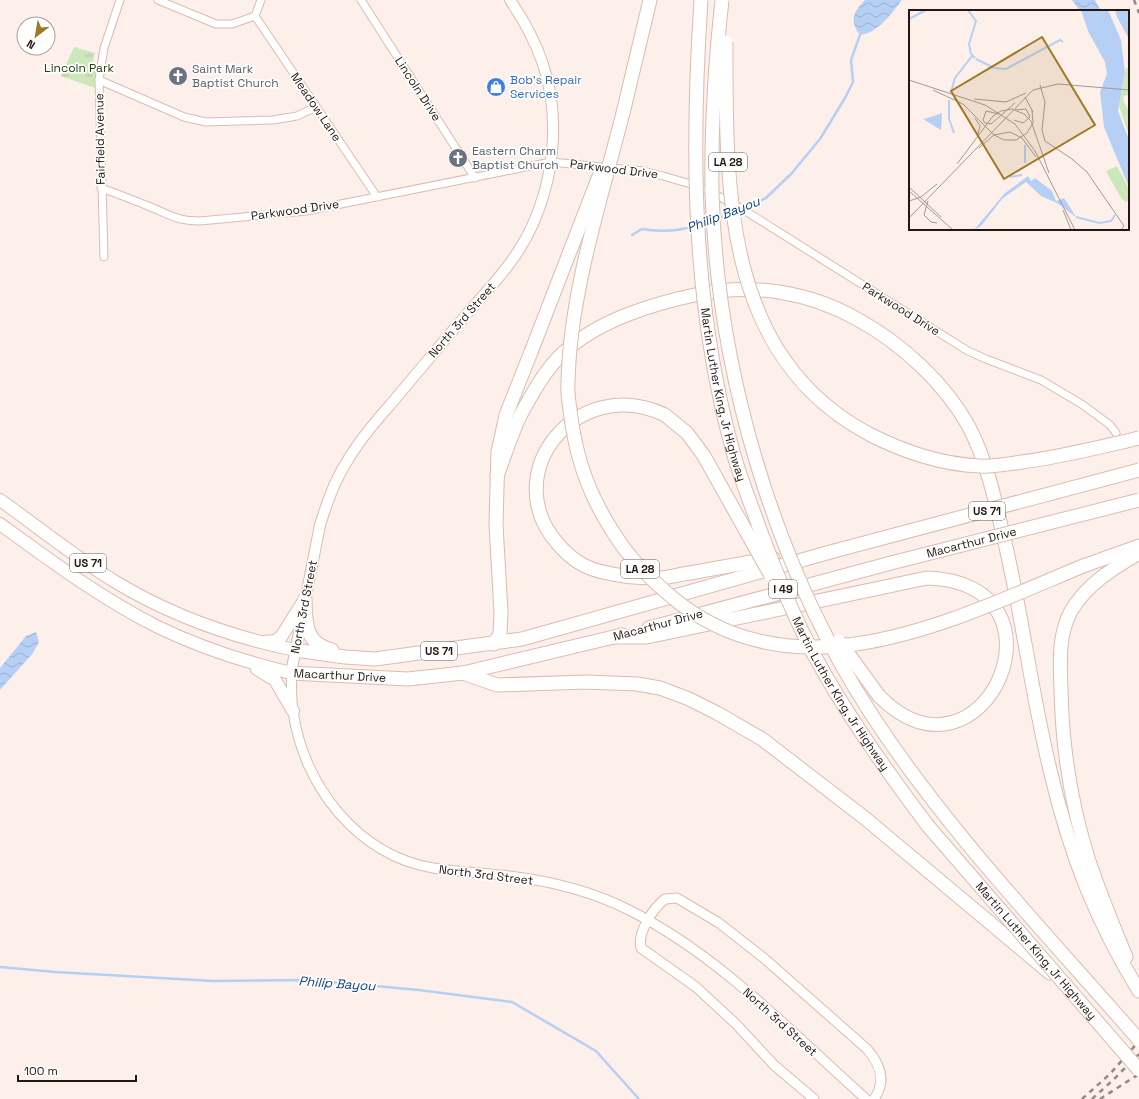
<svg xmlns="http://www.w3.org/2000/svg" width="1139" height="1099" font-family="'Space Grotesk',sans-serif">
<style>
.grass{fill:url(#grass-tufts)}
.water{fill:url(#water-waves)}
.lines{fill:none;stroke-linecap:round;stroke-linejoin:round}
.stream{stroke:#b6cff5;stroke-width:2.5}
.minor-casing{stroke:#dbbcaf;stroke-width:9}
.tertiary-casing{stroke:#dbbcaf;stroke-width:11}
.secondary-casing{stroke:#dbbcaf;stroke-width:12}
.trunk-casing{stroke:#dbbcaf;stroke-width:14}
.motorway-casing{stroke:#dbbcaf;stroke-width:15}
.minor{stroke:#fff;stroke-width:7}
.tertiary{stroke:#fff;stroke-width:9}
.secondary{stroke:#fff;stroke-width:10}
.trunk{stroke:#fff;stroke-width:12}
.motorway{stroke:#fff;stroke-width:13}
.rail{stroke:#948883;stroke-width:2.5;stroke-dasharray:5 5;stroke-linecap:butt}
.motorway-bridge-casing{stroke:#dbbcaf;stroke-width:15;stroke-linecap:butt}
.motorway-bridge{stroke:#fff;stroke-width:13}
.labels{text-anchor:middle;stroke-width:3.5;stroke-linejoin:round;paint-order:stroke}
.shield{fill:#fff;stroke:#645d59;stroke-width:1}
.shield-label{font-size:11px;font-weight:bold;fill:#221712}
.park-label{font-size:12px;fill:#253d0e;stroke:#fff}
.worship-label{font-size:12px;fill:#5b616d;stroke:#fff;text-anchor:start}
.shop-label{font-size:12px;fill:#366cbe;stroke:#fff;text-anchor:start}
.street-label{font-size:12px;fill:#221712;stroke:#fff}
.water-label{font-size:13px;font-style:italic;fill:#104188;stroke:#fff}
.inset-river{fill:none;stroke:#b6cff5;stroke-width:2}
.inset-road{fill:none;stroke:#a59994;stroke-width:1}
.view{fill:#9f7926;fill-opacity:0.15;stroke:#9f7926;stroke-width:2}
.inset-edge{fill:none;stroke:#221712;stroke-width:2}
</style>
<defs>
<pattern id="grass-tufts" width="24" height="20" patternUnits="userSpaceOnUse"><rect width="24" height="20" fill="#cce7b9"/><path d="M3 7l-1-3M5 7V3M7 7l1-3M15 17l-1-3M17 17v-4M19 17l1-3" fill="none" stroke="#afc59e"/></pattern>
<pattern id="water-waves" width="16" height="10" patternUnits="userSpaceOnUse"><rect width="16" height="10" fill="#b6cff5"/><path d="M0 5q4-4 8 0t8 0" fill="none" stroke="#9cb1d1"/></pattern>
</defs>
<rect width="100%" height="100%" fill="#fdf0eb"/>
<path class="grass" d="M74 47 95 53 92 66 97 68 95 88 61 76Z"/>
<path class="water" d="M865 0H902C890 15 879 32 860 35 849 21 853 12 865 0Z
M1072 0H1095L1101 11H1080Z
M36 632 39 642 33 653 0 690V668L26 636Z"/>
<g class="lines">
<path class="stream" d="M744 208 766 198 791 174 820 139 845 98 853 82 851 60 860 35
M718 219 730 214
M632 235 642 229C660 232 676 232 694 226
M0 967 55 972 213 981 309 980 419 990 512 1002 596 1051 639 1099"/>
<defs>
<path id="minor" d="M158 0 216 24H232L255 16
M361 0 475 178
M255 16 377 197
M255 16 261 0
M99 80 184 117 206 122 273 120 297 116 316 107
M101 188C118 194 136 201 153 208 172 216 178 221 200 221L306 211 551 162 643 171 663 176 701 187 739 207 968 351 986 359 1041 380 1083 405 1110 425 1116 433
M104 257 99 80 104 48 120 0"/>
<path id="tertiary" d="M291 673C292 685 291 699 293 711 303 785 357 855 433 868 458 872 484 873 509 876 551 881 594 892 631 911 721 957 792 1033 866 1099
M814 1099 774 1065 736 1024 696 987 641 948C637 933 653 908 665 899L677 898 719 923 765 959 867 1049C880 1064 887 1081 874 1099"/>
<path id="secondary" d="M291 673 320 525C327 503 334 482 346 463 358 442 374 423 390 405 415 375 440 346 465 316 484 294 504 274 519 250 540 217 552 175 553 137 555 85 539 42 510 0"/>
<path id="trunk" d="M0 500C38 527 75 557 114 581 170 615 231 637 295 650
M0 524C51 561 102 599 158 627 201 648 245 662 291 673
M264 642 275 641 281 637 305 599
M257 669 275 680 293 711"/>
<g id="motorway">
<path d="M623 113 650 0"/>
<path d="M665 415C577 373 496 474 558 544 571 559 584 568 603 572 619 576 638 578 654 578 666 579 679 574 690 573 718 568 746 563 773 558"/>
<path d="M497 476C505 455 511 434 521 414 532 394 545 370 562 354 598 320 652 304 699 294 753 283 809 292 857 319 901 343 945 383 969 427 986 460 994 495 1002 530 1022 611 1031 693 1051 774 1070 854 1096 921 1139 991"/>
<path d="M1083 566 1139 546"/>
<path d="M305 599C306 623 304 643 332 650"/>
<path d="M649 628 891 563"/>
<path d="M615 637H647L927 578C1080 583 983 801 879 696"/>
<path d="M494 644 500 634 501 612 496 525 498 452 506 415 531 352"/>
<path d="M295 650 345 657 375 659 522 639 834 551"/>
<path id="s1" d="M291 673 408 679 463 673 622 635"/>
<path d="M463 673 497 685 586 682 637 684 660 688 689 699 717 713 762 739 866 819 1050 973"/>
<path d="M1126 957C1113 925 1100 894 1089 861 1071 805 1062 747 1061 688 1060 663 1058 635 1071 611 1087 584 1112 569 1139 553"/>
</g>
</defs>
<use href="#minor" class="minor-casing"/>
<use href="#tertiary" class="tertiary-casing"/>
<use href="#secondary" class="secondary-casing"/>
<use href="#trunk" class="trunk-casing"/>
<use href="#motorway" class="motorway-casing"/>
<use href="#minor" class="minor"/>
<use href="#tertiary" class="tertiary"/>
<use href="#secondary" class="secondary"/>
<use href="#trunk" class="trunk"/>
<use href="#motorway" class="motorway"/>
<path class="rail" d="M1134 0 1139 13
M1082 1099 1110 1074 1139 1041
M1092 1099 1112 1081 1139 1054
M1100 1099 1139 1074"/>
<defs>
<g id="motorway-bridge">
<path id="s2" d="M701 0C691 151 692 301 732 448 739 475 750 501 759 527 775 570 792 613 813 653 846 714 886 770 928 826L1139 1070"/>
<path d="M722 0C715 64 711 129 712 193 717 369 773 561 868 709 945 829 1046 933 1139 1040"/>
<path d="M726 42C726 186 722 356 869 434 904 452 939 464 979 466 993 467 1008 464 1022 462 1061 457 1100 447 1139 438"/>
<path d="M623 113C601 199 570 293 568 382 567 391 569 401 570 410 576 462 591 501 621 544 634 563 650 578 667 593 793 703 953 620 1083 566"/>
<path d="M531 352 601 171"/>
<path d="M665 415 687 433 704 456 770 574"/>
<path d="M834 551 1139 470"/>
<path id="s3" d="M891 563 1139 500"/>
<path d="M839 641 879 696"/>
</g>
</defs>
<use href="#motorway-bridge" class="motorway-bridge-casing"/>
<use href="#motorway-bridge" class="motorway-bridge"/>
</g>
<defs>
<symbol id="church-disc" viewBox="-11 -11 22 22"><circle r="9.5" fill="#6b7280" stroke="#fff"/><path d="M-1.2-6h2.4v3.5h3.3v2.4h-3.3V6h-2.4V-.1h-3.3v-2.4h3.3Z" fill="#fff"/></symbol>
<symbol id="shop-disc" viewBox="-11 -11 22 22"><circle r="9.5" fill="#3f7fe0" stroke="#fff"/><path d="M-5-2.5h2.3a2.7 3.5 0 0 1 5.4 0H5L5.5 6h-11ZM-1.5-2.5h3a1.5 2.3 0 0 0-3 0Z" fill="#fff"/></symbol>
</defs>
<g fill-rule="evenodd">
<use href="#church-disc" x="167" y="65" width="22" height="22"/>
<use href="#shop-disc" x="485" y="76" width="22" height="22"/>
<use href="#church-disc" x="447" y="147" width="22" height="22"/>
</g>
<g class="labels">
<g class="shield">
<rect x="709" y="153" width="38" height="18" rx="3"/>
<rect x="969" y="502" width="36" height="18" rx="3"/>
<rect x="70" y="554" width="36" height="18" rx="3"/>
<rect x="621" y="560" width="38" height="18" rx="3"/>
<rect x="769" y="580" width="28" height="18" rx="3"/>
<rect x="421" y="642" width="36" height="18" rx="3"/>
</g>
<g class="shield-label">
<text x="728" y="166">LA 28</text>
<text x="987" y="515">US 71</text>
<text x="88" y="567">US 71</text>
<text x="640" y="573">LA 28</text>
<text x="783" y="593">I 49</text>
<text x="439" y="655">US 71</text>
</g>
<g class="park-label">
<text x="79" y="72">Lincoln Park</text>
</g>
<g class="worship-label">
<text x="192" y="73">Saint Mark<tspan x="192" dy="14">Baptist Church</tspan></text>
<text x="472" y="155">Eastern Charm<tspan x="472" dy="14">Baptist Church</tspan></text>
</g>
<g class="shop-label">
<text x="510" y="84">Bob's Repair<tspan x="510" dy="14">Services</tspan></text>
</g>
<g class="street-label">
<text transform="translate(418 89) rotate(57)" y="4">Lincoln Drive</text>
<text transform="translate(316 107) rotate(56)" y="4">Meadow Lane</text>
<text transform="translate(100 139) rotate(-91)" y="4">Fairfield Avenue</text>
<text transform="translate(614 169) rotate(7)" y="4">Parkwood Drive</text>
<text transform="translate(295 210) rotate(-8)" y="4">Parkwood Drive</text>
<text transform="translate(901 309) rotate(32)" y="4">Parkwood Drive</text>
<text transform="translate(462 320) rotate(-49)" y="4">North 3rd Street</text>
<text dy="4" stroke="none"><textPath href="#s2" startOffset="397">Martin Luther King, Jr Highway</textPath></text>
<text dy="4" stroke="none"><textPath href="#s3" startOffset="83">Macarthur Drive</textPath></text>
<text transform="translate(304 607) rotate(-79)" y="4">North 3rd Street</text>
<text transform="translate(658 625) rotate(-15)" y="4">Macarthur Drive</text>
<text dy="4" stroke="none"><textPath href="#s1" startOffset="49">Macarthur Drive</textPath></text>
<text dy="4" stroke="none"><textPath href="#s2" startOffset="721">Martin Luther King, Jr Highway</textPath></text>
<text transform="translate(486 875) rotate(7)" y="4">North 3rd Street</text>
<text dy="4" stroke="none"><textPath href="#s2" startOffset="1045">Martin Luther King, Jr Highway</textPath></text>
<text transform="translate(780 1022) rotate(42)" y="4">North 3rd Street</text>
</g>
<g class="water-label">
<text transform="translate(723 214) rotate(-21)" y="5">Philip Bayou</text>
<text transform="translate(337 983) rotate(4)" y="5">Philip Bayou</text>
</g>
</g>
<g transform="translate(909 10)">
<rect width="220" height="220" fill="#fdf0eb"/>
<path d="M217 58H220V85L215 86 214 91 220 100V125L210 96ZM208 156 220 179V190L217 192 212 188 197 161Z" fill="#cce7b9"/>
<path d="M172 0H199L212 30 216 62 209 101 220 130V177L195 117 191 82 198 64 196 52 179 21ZM206 0H220V29L208 7ZM33 103 32 120 14 109 22 107ZM119 166 122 171 126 168 143 181 147 191 155 188 167 207 148 193 132 186 117 172 94 188 72 216 65 220 95 184Z" fill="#b6cff5"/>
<path class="inset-river" d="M59 0 67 11 60 34 62 44 66 48M0 9 17 0M67 49 85 58 97 59 151 30 154 32M42 82 46 68 63 46M40 90V109L45 123M116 153V135M101 167 113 165M167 207 190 213 202 211 206 205"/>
<path class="inset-road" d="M0 70 76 95 106 114 126 141 166 220M131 75 136 92 133 120 136 131 163 149 178 162 215 216 212 220M24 80 54 94 85 125 95 130H107L118 123 124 113 123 100M116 87 124 102M65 89 97 92 117 83M90 104 77 101 74 110 76 113 82 114 106 93M66 108 71 116 69 124M105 110 114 113 121 107 117 99 106 100M70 138 85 125 101 122 113 128 127 147M48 154 84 106 92 101 103 99 115 104 122 111 140 163M0 177 32 207M0 181 44 220M0 191 12 187 28 174M19 191 15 205 22 212 28 213M154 200 162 220M0 208 124 80 149 74 220 80"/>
<path class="view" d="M133 27 186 115 95 169 42 81Z"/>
<rect width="220" height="220" class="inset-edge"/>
</g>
<g transform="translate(36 36) rotate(211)"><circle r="19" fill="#ffffff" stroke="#a7a2a0"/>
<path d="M0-3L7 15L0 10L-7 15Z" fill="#9f7926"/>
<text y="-6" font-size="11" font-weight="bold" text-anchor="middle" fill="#221712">N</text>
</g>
<path d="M18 1075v6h118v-6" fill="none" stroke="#221712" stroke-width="2"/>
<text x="24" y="1075" font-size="12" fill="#221712" stroke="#ffffff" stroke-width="3" paint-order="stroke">100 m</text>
</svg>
